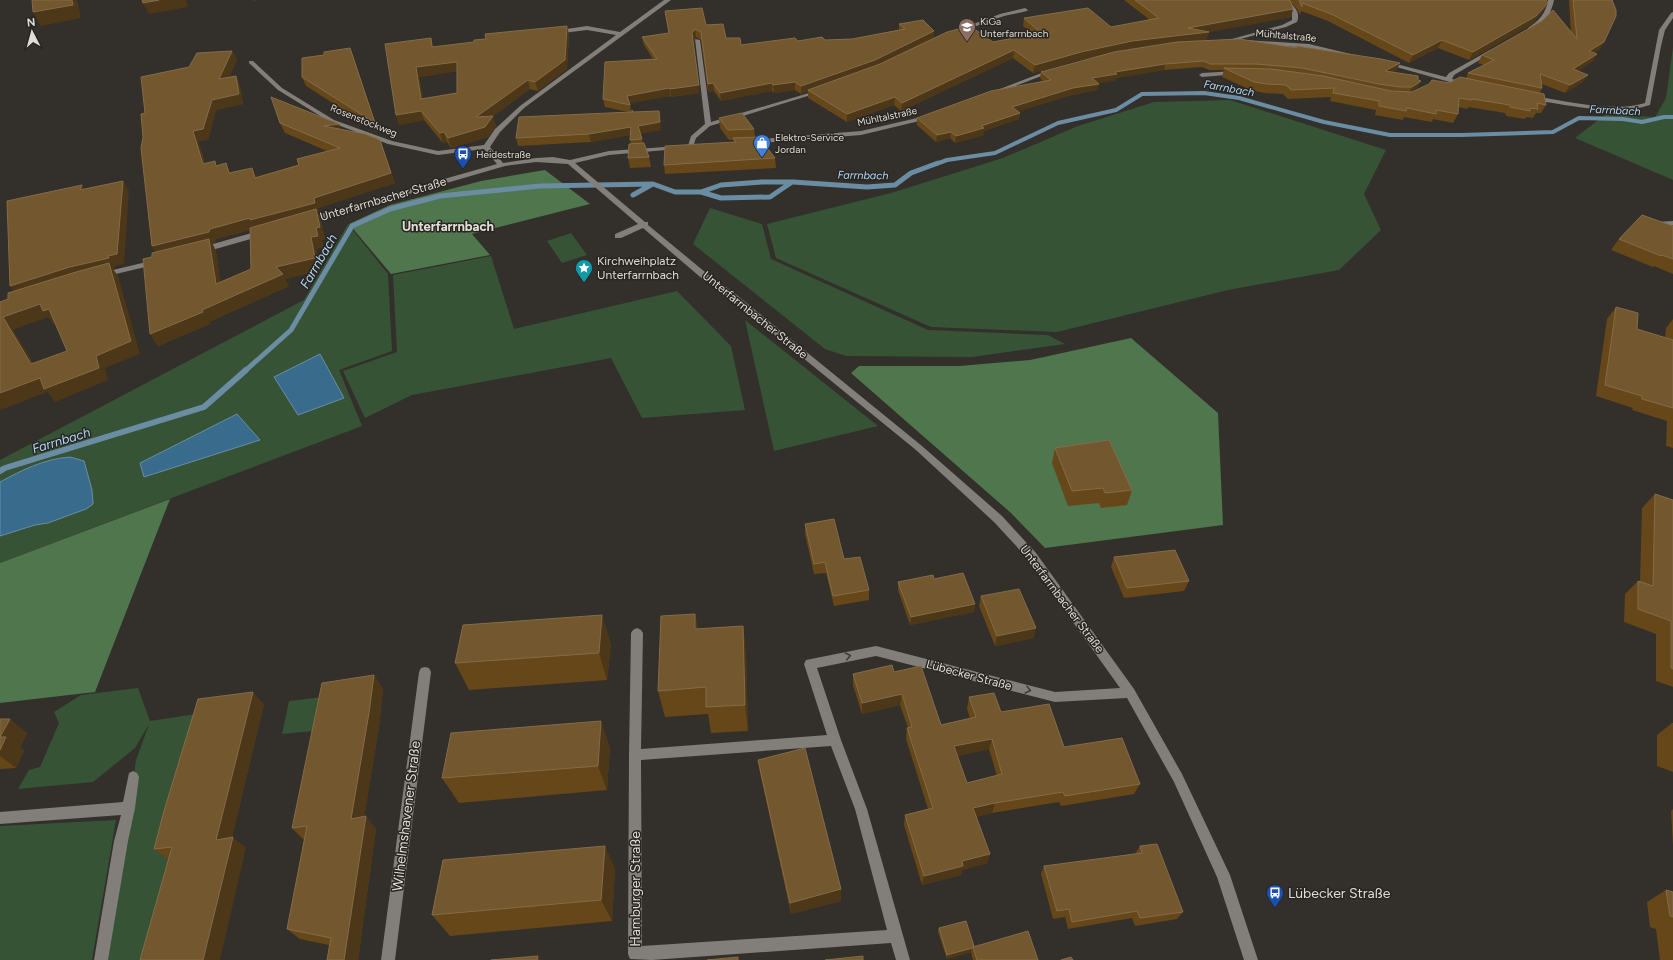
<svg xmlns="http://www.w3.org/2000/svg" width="1673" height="960" font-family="Figtree,sans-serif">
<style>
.green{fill:#375336}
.forest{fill:#4f764d}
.water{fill:#396b8d;stroke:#6b8da4}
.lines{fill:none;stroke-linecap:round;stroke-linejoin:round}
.stream-far2{stroke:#6b8da4;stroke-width:4}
.stream-far1{stroke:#6b8da4;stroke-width:5}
.stream{stroke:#6b8da4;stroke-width:6}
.minor{fill:#827e79;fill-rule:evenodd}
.wall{fill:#664719;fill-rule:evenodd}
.shaded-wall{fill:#4c3718}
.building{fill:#73572e;stroke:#846c49;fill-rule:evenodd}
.oneway{stroke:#3f3b37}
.labels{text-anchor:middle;stroke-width:3;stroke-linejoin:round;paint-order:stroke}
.far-poi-label{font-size:10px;fill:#dfdcda;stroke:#292521;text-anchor:start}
.far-street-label{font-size:10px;fill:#dfdcda;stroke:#292521}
.far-water-label{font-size:11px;font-style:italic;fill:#add8f8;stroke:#292521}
.street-label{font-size:12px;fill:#dfdcda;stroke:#292521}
.poi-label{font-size:12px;fill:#dfdcda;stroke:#292521;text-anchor:start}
.far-district-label{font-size:13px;font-weight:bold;fill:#e2ded8;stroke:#292521}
.water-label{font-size:13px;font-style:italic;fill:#add8f8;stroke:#292521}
.near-street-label{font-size:14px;fill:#dfdcda;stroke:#292521}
.near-poi-label{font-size:14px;fill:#dfdcda;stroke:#292521;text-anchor:start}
</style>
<rect width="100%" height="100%" fill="#332f2b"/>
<path class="green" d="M1673 47V180L1575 138 1606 114 1655 117 1666 98Z
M1230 100 1386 150 1364 194 1381 230 1339 270 1228 290 1057 332 931 327 776 258 767 224 891 193 1003 158 1078 126 1154 102Z
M710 208 762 224 771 259 928 330 1048 335 1065 344 972 357 846 356 825 349 693 244Z
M348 224 388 274 392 351 339 370 362 426 0 563V460L304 300Z
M571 233 587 255 562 263 547 241Z
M491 256 514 329 677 291 731 346 745 410 642 418 611 358 412 395 365 418 343 371 397 352 393 275Z
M745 320 878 426 774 451Z
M138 688 150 721 210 712 169 860 159 960H101L129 808 136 760 149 724 135 748 93 782 18 789 29 770 40 767 59 723 54 712 81 695Z
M332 696 324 730 282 734 289 701Z
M116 820 92 960H0V826Z"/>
<path class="forest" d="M545 170 590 204 472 234 490 255 391 274 349 224 390 205 481 181Z
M1131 338 1218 413 1223 525 1045 548 1011 513 851 373 859 366H959L1030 360Z
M170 499 95 692 0 703V563Z"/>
<path class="water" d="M320 354 344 398 298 415 274 377Z
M237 414 260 440 144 477 140 463Z
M70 457 84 461 92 490 93 504 86 509 48 523 35 525 0 536V482C22 470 44 459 70 457Z"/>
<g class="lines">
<path class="stream-far2" d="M936 164 947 160 995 153 1058 123 1116 110 1142 94 1204 93 1239 98 1324 122 1390 135H1461L1553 132 1579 118 1623 119 1642 122 1664 117H1673"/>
<path class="stream-far1" d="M701 192 721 198 770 197 792 182
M633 195 651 185
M245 371 291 330 352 226 390 209 440 196 540 186 653 184 675 192H701L721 185 762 182H793L867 187 895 185 911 173 938 163"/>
<path class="stream" d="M0 471 5 468 204 407 246 370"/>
<path class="minor" d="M664 0H671L524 108 500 132 490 147 503 163 536 158 553 157 570 160 609 151 679 146V148L677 149 609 155 575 163 645 222H648V225L705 272 733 292 922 446 1002 516 1036 553 1134 689 1182 774 1230 875 1258 960H1244L1217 877 1174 782 1127 698 1055 702 876 656 817 668 841 740 867 809 910 960H896L891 943 652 960 630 959 628 954 629 755 631 633 633 630 637 628 641 630 643 633 641 749 827 735 804 664 806 660 876 646 1055 692 1120 688 1028 559 994 522 916 450 727 296 699 276 643 228 621 238H615V234L638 224 568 164 536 162 505 166 309 223H303L302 221 303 219 497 164 484 149 438 155 388 144 330 122 278 90 249 63V61H253L282 88 334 120 392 141 438 151 484 145 495 129 520 106 616 35 587 30 555 34 552 32 553 31 587 26 620 32ZM831 746 855 809 887 930 642 946 641 760Z
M1280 0H1287C1294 6 1301 12 1297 22L1286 27 1225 43V41L1282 25 1292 20V11Z
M1548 0H1554C1552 12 1542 31 1528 30V28C1539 21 1546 13 1548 0Z
M1025 8 1028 10 1027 11 1004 16 960 32 955 31 1000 14Z
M1673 12V18L1665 30 1661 46 1650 105C1613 117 1571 105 1533 100L1530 98 1533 96C1567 101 1612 113 1645 103L1659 30 1671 13Z
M695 39 700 40 711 122 819 90 824 91 710 126 696 138 693 147H689L688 146 691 136 705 124Z
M1245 40 1309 44 1363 57 1360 59 1309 48 1243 43V41Z
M1490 50 1495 51 1454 75 1452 79 1466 83 1467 84 1464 86 1382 63 1385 61 1446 77 1449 73Z
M1052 69 1057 70 992 95 987 94Z
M1236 71 1238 72V74L1202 77 1199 75 1202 73Z
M930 115 933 117 932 118 861 135 750 144 747 142 750 140 861 131Z
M1673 221V225L1655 226 1651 224 1655 222Z
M259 231H262L266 233 265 235 205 252H199L198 250 199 248Z
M155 260 159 262 158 264 103 277 99 275 100 273Z
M425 667 429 668 431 672 395 960H381L419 672 421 668Z
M133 771 137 773 139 777 135 808 128 841 108 960H94L114 841 121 815 0 824V812L123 802 129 773Z"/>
</g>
<path class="wall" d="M1124 0H1289L1293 9 1291 17 1209 32 1206 40 1192 41 1295 48 1296 46 1397 70 1392 72 1421 81 1418 87 1411 92H1412L1466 78 1468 73 1484 65 1478 63 1482 55 1571 32 1569 0H1612L1600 49 1594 53 1597 54 1593 61 1578 71 1583 82 1565 93 1542 84V88L1540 93 1546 105 1541 113H1536L1533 118 1526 117 1525 119 1506 116 1505 113 1468 107V109L1458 107V114L1453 123 1433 119 1432 122 1404 117 1403 120 1375 115 1376 110 1330 101 1331 97 1288 99 1283 94 1264 93 1251 90 1222 77 1224 70H1209L1202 67 1164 70 1116 78V80L1098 83 1097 90 1072 95 1018 111 1020 113 1019 119 984 131V135L955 143 950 138 936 142 917 125V118L1043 81 1040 78 1041 72 1154 46 1130 49 1079 60 1033 73 1013 58 901 111 894 105 847 122 808 98V91L801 94 795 90 774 93 772 91 721 101 714 91 708 92 701 40 696 37 693 40 699 93 671 97 670 96 630 103 631 112H633L661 130 640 133 643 143 649 157 651 167 630 168 628 158 631 144 630 140V135L591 142 518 146 516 138 628 112 605 107 603 99 653 59 644 45 642 37 669 33 665 11 706 25 726 38 741 45 798 41 852 39 899 30V24L934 38 993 42 1033 34 1023 26 1024 18 1111 27 1150 20Z
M1289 0H1546L1548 3 1544 10 1532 24 1469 60 1438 48 1409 63 1328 21 1301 11 1300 15 1297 9Z
M567 26 569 35 567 69 538 91 530 89 493 116 496 126 488 137 451 148 447 142 443 143 424 120 399 125 396 115 431 38 433 47 474 42 486 39ZM457 71V93L423 99 419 77Z
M350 48 353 56 378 132 306 86 302 77 324 55Z
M232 51 237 60 229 77 236 76 240 86 243 104 216 110 208 140 198 141 205 163 217 166 231 173 256 177 299 165 327 151 285 133 280 123 339 124 341 130 384 151 395 183 318 208 319 213 318 214 321 221 325 239 322 240 323 247 316 249 321 270 285 279 289 286 209 322 210 324 158 346 150 334 152 257 156 253 143 137 145 113 189 67ZM250 230 251 269 220 282 216 251 212 243 215 242 216 239Z
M719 118 754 129 755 137 775 158 776 168 665 174 664 165 734 142 733 140H729L720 128Z
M1673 226V274L1654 266 1653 267 1611 250 1619 239Z
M1616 307 1637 329 1665 338 1666 328 1673 319V448L1666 446 1667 421 1632 410 1633 408 1596 396 1607 319Z
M1055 448 1132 490 1127 505 1101 508 1099 503 1068 506 1052 463Z
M1655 494 1673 500V687L1656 681V634L1624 622 1625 594 1638 581H1640L1642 508Z
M805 524 869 590V600L834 606 826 573 814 574 805 534Z
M1114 557 1189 581 1184 591 1124 598 1111 567Z
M934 579 975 604 974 612 910 625 898 590V582Z
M981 596 1034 638 995 646 979 606Z
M695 614 698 629 743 626 746 653 748 731 711 733 708 714 665 717 658 691Z
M611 643 607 680 469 690 455 663Z
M894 672 941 725 970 718 967 709 969 697 1001 712 1064 747 1140 784 1134 794 1061 806 1059 802 992 813 976 817 990 854 987 863 962 870 961 875 922 885 904 825 905 815 928 809 906 739 907 728H908L900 705 862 714 853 685V674ZM989 749 997 776 967 783 957 756Z
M374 675 383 689 379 727 364 817 376 829 358 960H327L329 945 300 939 287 929 304 840 292 828Z
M264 704 232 837 246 848 168 860 154 849Z
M0 719 27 733 20 747 24 751 16 768 0 769Z
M1672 723H1673V772L1657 766V735Z
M610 747 607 790 459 803 442 778Z
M758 760 841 889V901L791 914 760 773Z
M1673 809V846L1671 811Z
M1140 846 1183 912 1177 919 1135 926 1132 918 1068 929 1065 917 1053 919 1041 874 1044 866 1135 854Z
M615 868 612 921 450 936 432 915Z
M1666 890 1673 892V960H1660L1656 929 1650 927 1647 902Z
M939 928 974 946 1038 960H973L971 952 947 959 938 932Z"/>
<path class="shaded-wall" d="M72 0H77L81 18 41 26 33 12Z
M159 0H186L188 7 149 14 143 3Z
M252 0H261L253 1Z
M1548 3 1544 10 1532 24 1469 60 1473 52Z
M1293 9 1291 17 1209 32 1206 40 1130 49 1079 60 1033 73 1035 65 1081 52 1188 28Z
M567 26 569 35 567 69 538 91 535 82Z
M695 29 696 37 693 40 692 33Z
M934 31V38L874 68 808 90V91L801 94V86Z
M1442 40 1438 48 1409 63 1413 55Z
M1604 42 1600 49 1585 58 1589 51Z
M1014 50 1013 58 901 111 902 103Z
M232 51 237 60 224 89 219 79Z
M1597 54 1593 61 1569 77 1573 69Z
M457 62 459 71 419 77 425 109 421 99 416 67Z
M1400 63 1397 70 1383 77 1385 71Z
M1165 64 1164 70 1116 78V80L1091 85 1092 78 1115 72Z
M1588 75 1583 82 1565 93 1570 85Z
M236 76 240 86 243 104 216 110 208 140 198 141 208 174 203 164 193 131 212 100Z
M528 80 530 89 479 127 476 117Z
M1421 81 1418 87 1409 93 1412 87Z
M795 82V90L774 93 773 85Z
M713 83 714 91 708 92V84Z
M772 83V91L721 101 720 93Z
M1099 84 1097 90 1072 95 1011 114 1012 107 1073 88Z
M699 85V93L671 97 670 89Z
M669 88 670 96 628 104 627 96Z
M895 97 894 105 847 122V114Z
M421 111 424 120 399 125 396 115Z
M659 111 661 130 639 134 638 126Z
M1020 113 1019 119 984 131V135L955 143 956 136 981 126Z
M493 116 496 126 488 137 451 148 448 138Z
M339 124 343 134 324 126Z
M631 127 632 135 591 142 589 134Z
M444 132 447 142 443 143 440 133Z
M951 132 950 138 936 142 937 135Z
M380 140 395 183 318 208 319 213H318L321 221 325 239 322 240 323 247 316 249 321 270 285 279 289 286 209 322 210 324 158 346 150 334 202 310 280 276 254 229 216 239 215 242 212 243 216 251 222 296 158 257 152 246 314 198Z
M226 163 231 174 229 173Z
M252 168 257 178H255Z
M123 181 129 191 124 264 115 266V268L113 269 118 276 140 354 105 368 108 380 55 402 47 392 1 410 0 408V393L96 356 78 278 18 297 10 286 108 256Z
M82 185 89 195 80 190Z
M40 304 49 309 58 322 53 324 48 317 13 330 42 377 31 364 3 317Z
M975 604 974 612 910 625 911 617Z
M695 614 700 641 695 629Z
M602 615 611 643 607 680 599 653Z
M743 626 746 653 748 731 745 705Z
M1036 628 1034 638 995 646 997 636Z
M374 675 383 689 379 727 362 831 351 819Z
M253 692 264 704 229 851 216 840Z
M902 694 900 705 862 714V703Z
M10 719 27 733 20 747 24 751 16 768 0 756V737Z
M601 721 610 747 607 790 598 766Z
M992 739 989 749 952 757 954 746Z
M995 803 992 813 971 818 973 808Z
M366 816 376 829 358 960H344Z
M233 837 246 848 220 960H203Z
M605 846 615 868 612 921 601 900Z
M990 854 987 863 962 870 961 875 922 885 924 876 962 861Z
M841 889V901L791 914 790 903Z
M972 949 971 952 947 959V955Z
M538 956 541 960H537Z"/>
<path class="building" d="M32 0H72L73 5 33 12Z
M142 0H159L143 3Z
M1135 0H1289L1291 2 1293 9 1188 28 1209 32 1132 41 1081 52 1035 65 1014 50 902 103 895 97 847 114 808 90 880 64 947 32 970 26 993 42 1041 33 1024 18 1088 8 1111 27 1159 18Z
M1299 0H1546L1548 3 1536 16 1473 52 1442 40 1413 55 1331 14 1302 3V7Z
M1573 0H1612L1616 10V16L1604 42 1589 51 1597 54 1573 69 1588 75 1570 85 1540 74 1542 88 1468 73 1494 60 1482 55 1542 21 1553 10 1577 39Z
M702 8 706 25 723 24 726 38H740L741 45 795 38 798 41 822 37 825 40 852 39 905 29 899 24 923 20 934 31 875 60 801 86 795 82 773 85 772 83 720 93 713 83 708 84 701 32 695 29 692 33 699 85 670 89 669 88 627 96 630 105 603 99 605 62 657 59 642 37 669 33 665 11Z
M567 26 565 60 535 82 528 80 476 117 493 116 485 127 448 138 444 132 440 133 421 111 396 115 385 44 431 38 432 47 474 42V40L486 39 485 34ZM457 62V93L421 99 416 67Z
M1239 39 1297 48 1296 46 1381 59 1400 63 1385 71 1418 76V80L1421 81 1412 87H1400L1379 84 1302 68 1256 64H1210L1204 61 1165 64 1115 72 1117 74 1092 78 1099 84 1073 88 1012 107 1020 113 981 126 984 128 956 136 951 132 937 135 917 118 991 91 1051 80 1041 72 1114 52 1177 42Z
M350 48 375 123 302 77V58L324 55V52Z
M232 51 219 79 236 76 239 94 212 100 203 129 193 131 203 164 215 161 216 166 226 163 229 173 252 168 255 178 299 165 297 159 340 148 280 123 271 97 339 124 324 126 365 134 380 140 391 173 314 198 315 203 250 220V218L210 229 209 232 152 246 141 148 143 137 141 114 145 113 141 77 189 67 197 53Z
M1224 68 1271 69 1323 76 1391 91 1412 92 1429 84 1432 80 1449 83 1460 77 1544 94 1546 105 1537 103 1538 109 1530 108V111L1510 107V105L1472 99V100L1459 98 1458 114 1436 110V114L1407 108 1406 111 1379 106V101L1333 93 1334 88 1291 90 1286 85 1267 84 1254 82Z
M632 110 633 112 659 111 660 122 638 126 642 139 630 140 631 127 589 134 516 138 519 117 632 112Z
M742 113 754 129 728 130 719 118Z
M759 137 775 158 664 165 665 146 736 142 733 138Z
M644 143 649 157 628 158 629 144Z
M123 181 117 254 108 256 109 258 70 267 10 286 7 201 82 185 80 190Z
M316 209 320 227 316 228 318 236 311 237 315 258 276 267 283 274 202 310 203 312 150 334 143 259 152 257V253L209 239 216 284 251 269 250 228Z
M1642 215 1673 226V259L1662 255 1661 256 1619 239Z
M109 263 131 341 96 356 99 368 44 389 40 378 0 393V302L8 299V293L76 272ZM40 304 43 311 49 309 67 351 31 364 3 317Z
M1616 307 1638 313 1637 329 1673 340V408L1642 399V396L1605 385Z
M1109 440 1132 490 1105 493 1103 488 1072 491 1055 448Z
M1655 494 1673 500V669L1671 668V621L1638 609V581L1653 586Z
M834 519 844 559 860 557 869 590 833 596 825 562 814 564 805 524Z
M1175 550 1189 581 1127 588 1114 557Z
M963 573 975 604 911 617 898 582 933 575 934 579Z
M1019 589 1036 628 997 636 981 596Z
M695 614V629L743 626 745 705 706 707V687L658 691 661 616Z
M602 615 599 653 455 663 463 625Z
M892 665 894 672 921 666 941 725 976 717 969 697 994 693 1001 712 1049 704 1064 747 1122 738 1140 784 1065 796 1063 792 995 803 973 808 990 854 962 861 963 866 924 876 905 815 933 808 907 728 912 727 902 694 862 703 853 674ZM992 739 1002 774 967 783 954 746Z
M374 675 369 713 351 819 366 816 344 960H327L331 938 287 929 307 826 292 828 322 683Z
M253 692 216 840 233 837 203 960H140L172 847 154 849 164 811 198 699Z
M0 719H10L0 737H6L0 750Z
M601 721 598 766 442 778 451 733Z
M805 748 841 889 790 903 758 760Z
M1157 844 1183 912 1140 918 1137 911 1072 922 1069 909 1057 911 1044 866 1142 853 1140 846Z
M605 846 601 900 432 915 443 860Z
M1666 890 1673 892V917L1670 916Z
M966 921 974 946 972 948 947 955 939 928Z
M1028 931 1038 960H977L973 947Z
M538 956 537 960H491Z
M863 956V960H825Z
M738 957V960H707Z
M1071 957 1073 960H1061Z"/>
<defs><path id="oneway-chevron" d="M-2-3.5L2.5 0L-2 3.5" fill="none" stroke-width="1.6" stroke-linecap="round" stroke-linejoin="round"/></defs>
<g class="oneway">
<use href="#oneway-chevron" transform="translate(848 656) rotate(-12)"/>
<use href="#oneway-chevron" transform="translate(1028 690) rotate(14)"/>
</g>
<defs>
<symbol id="school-pin" viewBox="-11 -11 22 30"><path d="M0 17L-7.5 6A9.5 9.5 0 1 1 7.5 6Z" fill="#8d6e63" stroke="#292521"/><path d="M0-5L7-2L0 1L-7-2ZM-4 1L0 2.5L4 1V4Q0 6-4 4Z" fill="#fff"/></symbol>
<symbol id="shop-pin" viewBox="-11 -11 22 30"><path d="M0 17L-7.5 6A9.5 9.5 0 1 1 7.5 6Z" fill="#3f7fe0" stroke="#292521"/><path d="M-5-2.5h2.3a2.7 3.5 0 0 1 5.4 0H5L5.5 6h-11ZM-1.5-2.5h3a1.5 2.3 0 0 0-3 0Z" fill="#fff"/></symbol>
<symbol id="bus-pin" viewBox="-11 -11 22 30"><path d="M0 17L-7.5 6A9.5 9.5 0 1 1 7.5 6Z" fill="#1a4fb4" stroke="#292521"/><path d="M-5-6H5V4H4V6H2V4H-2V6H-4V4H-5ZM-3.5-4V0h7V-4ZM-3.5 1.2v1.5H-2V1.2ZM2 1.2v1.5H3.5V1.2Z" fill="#fff"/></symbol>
<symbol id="sight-pin" viewBox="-11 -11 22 30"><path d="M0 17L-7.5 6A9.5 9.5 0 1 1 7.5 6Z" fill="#0f9aa8" stroke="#292521"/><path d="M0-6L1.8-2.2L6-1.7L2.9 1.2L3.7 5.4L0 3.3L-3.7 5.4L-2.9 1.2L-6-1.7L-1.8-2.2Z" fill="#fff"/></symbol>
</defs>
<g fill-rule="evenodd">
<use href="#school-pin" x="957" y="17" width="20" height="27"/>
<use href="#shop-pin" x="752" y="133" width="20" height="27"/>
<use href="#bus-pin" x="453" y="144" width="20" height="27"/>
<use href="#sight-pin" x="574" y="258" width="20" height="27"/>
<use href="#bus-pin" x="1265" y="883" width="20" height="27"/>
</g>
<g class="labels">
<g class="far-poi-label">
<text x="980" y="25">KiGa<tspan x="980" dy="12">Unterfarrnbach</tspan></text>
<text x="775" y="141">Elektro-Service<tspan x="775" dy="12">Jordan</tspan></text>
<text x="476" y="158">Heidestraße</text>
</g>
<g class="far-street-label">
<text transform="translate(1286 35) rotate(5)" y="4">Mühltalstraße</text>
<text transform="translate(887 116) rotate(-12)" y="4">Mühltalstraße</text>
<text transform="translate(364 120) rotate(22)" y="4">Rosenstockweg</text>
</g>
<g class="far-water-label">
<text transform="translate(1229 88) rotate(10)" y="4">Farrnbach</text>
<text transform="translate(1615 110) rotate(3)" y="4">Farrnbach</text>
<text transform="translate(863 175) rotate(1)" y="4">Farrnbach</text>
</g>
<g class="street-label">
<text transform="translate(383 199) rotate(-16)" y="4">Unterfarrnbacher Straße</text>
<text transform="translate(755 315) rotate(39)" y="4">Unterfarrnbacher Straße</text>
<text transform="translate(1062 599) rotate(53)" y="4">Unterfarrnbacher Straße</text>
<text transform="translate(969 675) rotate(15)" y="4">Lübecker Straße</text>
</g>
<g class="poi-label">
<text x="597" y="265">Kirchweihplatz<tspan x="597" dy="14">Unterfarrnbach</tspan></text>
</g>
<g class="far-district-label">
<text x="448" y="231">Unterfarrnbach</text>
</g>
<g class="water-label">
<text transform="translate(318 261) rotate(-60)" y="5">Farrnbach</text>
<text transform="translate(61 440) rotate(-17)" y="5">Farrnbach</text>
</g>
<g class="near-street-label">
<text transform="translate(406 816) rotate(-83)" y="5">Wilhelmshavener Straße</text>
<text transform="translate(635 889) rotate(-90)" y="5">Hamburger Straße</text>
</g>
<g class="near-poi-label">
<text x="1288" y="898">Lübecker Straße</text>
</g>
</g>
<g transform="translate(32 32) rotate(354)" stroke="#292521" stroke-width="3" paint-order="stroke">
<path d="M0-3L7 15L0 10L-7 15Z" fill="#dfdcda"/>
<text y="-6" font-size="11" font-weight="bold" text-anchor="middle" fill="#dfdcda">N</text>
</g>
</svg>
